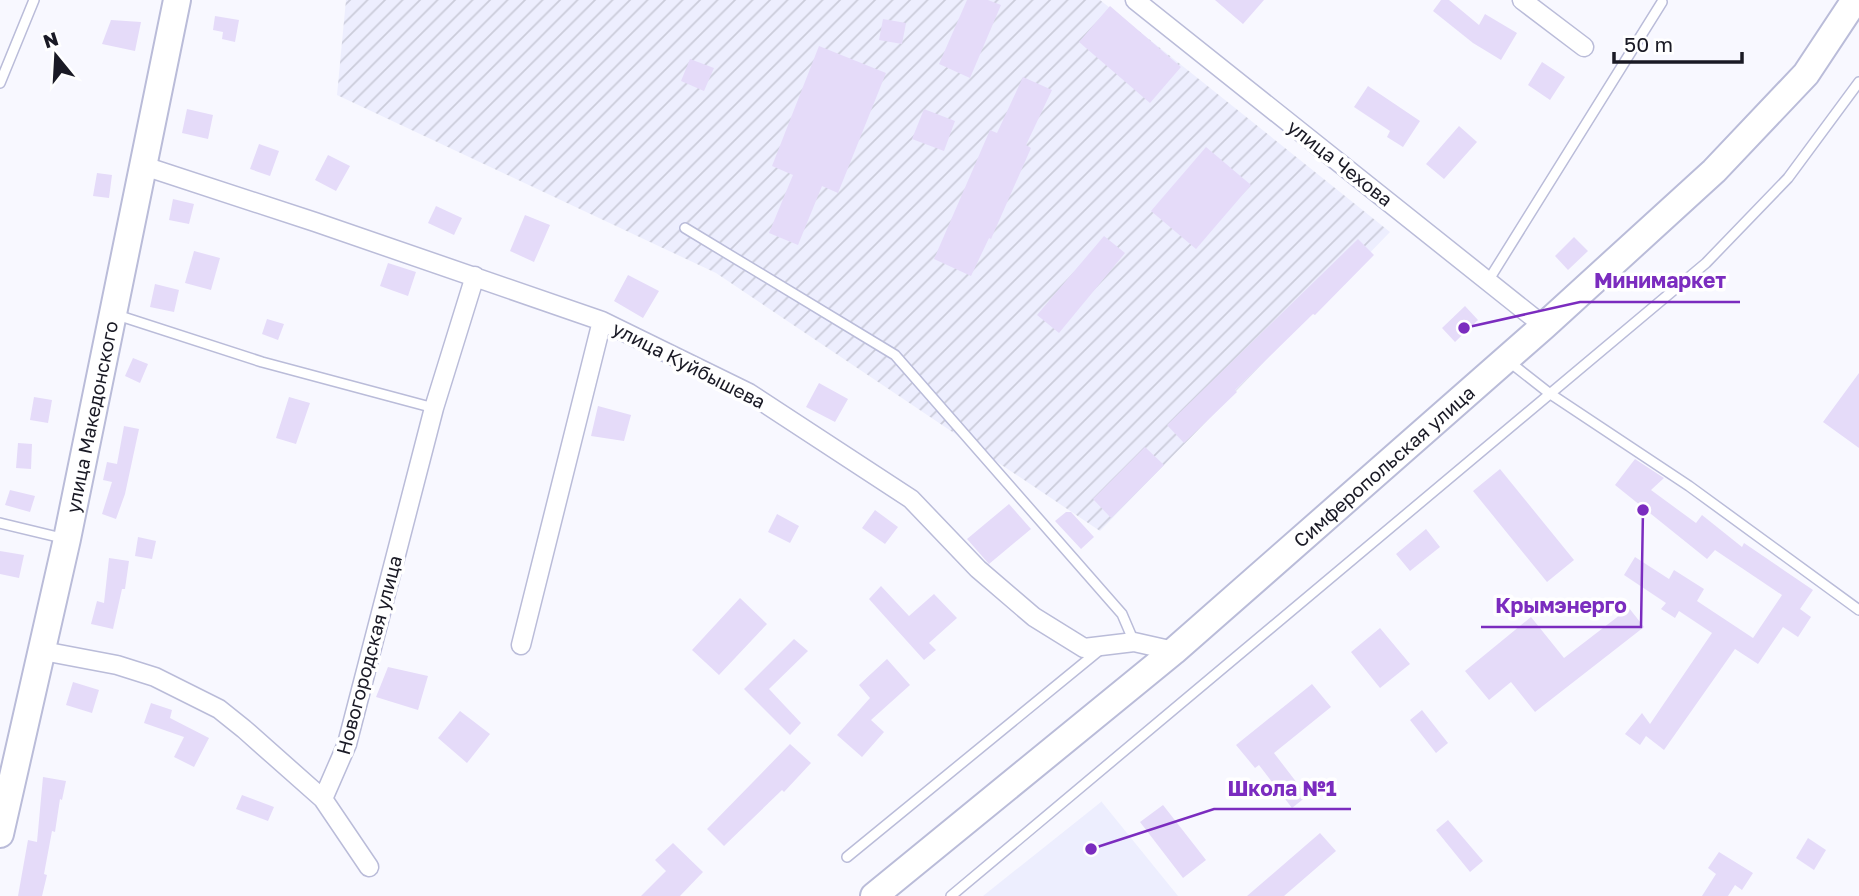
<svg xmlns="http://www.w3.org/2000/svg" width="1859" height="896" font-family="'Golos Text',sans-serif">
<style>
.built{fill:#edeefe}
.industrial{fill:url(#industrial-furrows)}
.building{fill:#e5dbf9}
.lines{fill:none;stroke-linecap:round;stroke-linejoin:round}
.lane-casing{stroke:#babcd9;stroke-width:12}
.street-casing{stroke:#babcd9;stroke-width:21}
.secondary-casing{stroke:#babcd9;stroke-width:30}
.lane{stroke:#fff;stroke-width:9}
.street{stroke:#fff;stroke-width:18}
.secondary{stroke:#fff;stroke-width:26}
.labels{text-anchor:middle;stroke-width:7;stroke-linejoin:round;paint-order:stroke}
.street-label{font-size:19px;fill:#1a1a25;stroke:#fff}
.leader{fill:none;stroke:#7b2cbf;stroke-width:2.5}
.callout-dot{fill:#7b2cbf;stroke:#fff;stroke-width:2.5}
.callout-label{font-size:21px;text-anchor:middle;font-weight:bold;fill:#7b2cbf;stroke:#fff;stroke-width:7;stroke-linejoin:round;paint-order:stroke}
</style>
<defs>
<pattern id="industrial-furrows" width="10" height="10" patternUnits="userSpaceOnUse" patternTransform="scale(1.75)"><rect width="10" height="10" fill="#edeefe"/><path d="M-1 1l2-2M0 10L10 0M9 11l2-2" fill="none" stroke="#cbccda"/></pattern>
</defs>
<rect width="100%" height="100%" fill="#f8f8ff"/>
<path class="built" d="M1101 801 1178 896H983L1101 802Z"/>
<path class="industrial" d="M346 0H1100L1390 232 1100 531 716 273 337 95Z"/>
<path class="building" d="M967 0H988L1001 5 970 78 939 64Z
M1215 0H1264L1243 24Z
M1441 0H1449L1479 25 1485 14 1517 33 1501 60 1473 43 1433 11Z
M1110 6 1181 67 1150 103 1079 42Z
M215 16 239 20 235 42 222 39 223 32 213 30Z
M883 19 906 23 902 44 879 40Z
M111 20 141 22 135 51 102 44Z
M819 46 886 73 838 193 822 186 798 245 769 233 793 175 772 166Z
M690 59 714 68 704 91 681 81Z
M1542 62 1565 77 1550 100 1528 85Z
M1023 77 1052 90 1026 145 1031 148 991 239 989 238 971 276 934 259 990 130 997 133Z
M1368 86 1420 121 1403 147 1387 137 1390 131 1354 107Z
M187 109 213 115 208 139 182 133Z
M924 109 955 121 944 151 912 139Z
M1459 126 1477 142 1444 179 1426 164Z
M259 144 279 151 270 176 250 169Z
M1206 147 1251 185 1196 249 1151 211Z
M328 155 350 166 336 191 315 180Z
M97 173 112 175 109 198 93 196Z
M173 199 194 204 189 224 169 220Z
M436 206 462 218 454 235 428 223Z
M525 215 550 225 534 262 510 251Z
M1104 236 1125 253 1059 333 1037 315Z
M1574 237 1588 251 1568 270 1555 256Z
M1358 239 1374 255 1315 315 1313 314 1235 390 1237 392 1184 443 1167 425Z
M194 251 220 258 211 290 185 283Z
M388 263 416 272 408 296 380 286Z
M628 275 659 291 643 318 614 301Z
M155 284 179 290 174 312 150 307Z
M1465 306 1478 320 1455 342 1442 328Z
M267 319 284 324 278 340 262 334Z
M133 358 148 364 140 383 125 376Z
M1859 373V448L1823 422Z
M819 383 848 399 835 422 806 407Z
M34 397 52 400 48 423 30 420Z
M289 397 310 403 296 444 276 438Z
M598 406 631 415 624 441 591 436Z
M124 426 139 429 125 494 116 519 102 514 112 482 103 480 107 462 117 464Z
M18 443 32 444 31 469 16 468Z
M1145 447 1164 465 1111 518 1093 499Z
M1635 459 1664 478 1651 490 1696 523 1702 515 1742 547 1744 543 1813 590 1800 609 1811 617 1798 637 1783 627 1758 664 1735 649 1664 750 1646 736 1640 745 1625 734 1642 713 1650 724 1712 633 1679 611 1675 618 1661 609 1666 603 1624 575 1635 557 1669 579 1674 570 1704 589 1697 601 1753 638 1782 595 1715 550 1707 559 1615 485Z
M1500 469 1574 560 1547 582 1473 491Z
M10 490 35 496 30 512 5 505Z
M1009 504 1031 529 989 564 967 539Z
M875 510 898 527 885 544 862 528Z
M1066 512H1071L1094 537 1081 549 1055 521Z
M777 514 799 526 790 543 768 532Z
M1426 529 1440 547 1410 571 1396 554Z
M138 537 156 541 152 559 135 556Z
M0 551 24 555 19 578 0 574Z
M109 558 129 561 125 589H122L113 629 91 624 97 601 104 603Z
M881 586 909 616 934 594 957 618 929 643 936 650 924 660 869 599Z
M740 598 767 624 719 675 692 650Z
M1629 608 1644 627 1535 712 1511 682 1489 700 1465 671 1531 617 1564 658Z
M1380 628 1410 664 1380 688 1351 652Z
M794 639 808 651 769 689 801 723 790 735 744 689Z
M887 659 910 685 871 720 884 732 862 757 837 735 870 698 859 685Z
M388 667 428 676 418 710 376 697Z
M73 682 99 690 92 713 66 705Z
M1312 684 1331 707 1274 753 1307 796 1292 808 1259 765 1255 768 1236 745Z
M151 703 172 710 170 718 209 738 194 767 174 757 184 737 144 723Z
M1422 710 1448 743 1436 753 1410 720Z
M460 711 490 734 467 763 438 738Z
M790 744 811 763 784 792 782 790 724 846 707 829Z
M43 777 66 781 62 800 60 799 55 832 52 831 44 874 47 875 42 896H18L28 840 37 842Z
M242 795 274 807 268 821 236 809Z
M1163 805 1206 860 1183 878 1140 822Z
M1448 820 1483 861 1470 872 1436 830Z
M1320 833 1336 851 1284 896H1247Z
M1808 838 1826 850 1814 870 1796 858Z
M673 843 703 872 680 896H641L666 871 655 860Z
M1719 852 1753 873 1742 890 1735 885 1728 896H1702L1716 874 1708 868Z"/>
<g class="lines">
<defs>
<path id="lane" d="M0 83 34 0
M685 228 895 355 1122 614 1134 642
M1488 281 1662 2
M117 315 262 362 434 408
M1507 360 1549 393 1689 486 1859 610
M0 523 66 539
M847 857 1101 649
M951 896 1706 263 1788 178 1859 82"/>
<path id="street" d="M1135 0 1544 326
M1522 0 1584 47
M144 166 315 222 602 321 749 393 911 499 978 569 1034 617 1084 648 1134 642 1174 651
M521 645 602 321
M43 651 117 665 155 677 219 709 244 729 323 799 369 867
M323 799 347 744 434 408 475 276"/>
<g id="secondary">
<path id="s1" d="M0 834 67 539 177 0"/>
<path id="s2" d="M874 896 1174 651 1544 326 1714 171 1806 74 1855 0"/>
</g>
</defs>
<use href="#lane" class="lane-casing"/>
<use href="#street" class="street-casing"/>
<use href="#secondary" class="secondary-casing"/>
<use href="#lane" class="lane"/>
<use href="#street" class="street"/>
<use href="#secondary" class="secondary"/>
</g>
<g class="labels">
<g class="street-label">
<text transform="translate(1340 163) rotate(38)" y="7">улица Чехова</text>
<text transform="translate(689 365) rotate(27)" y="7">улица Куйбышева</text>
<text dy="7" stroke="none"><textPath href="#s1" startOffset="427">улица Македонского</textPath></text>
<text dy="7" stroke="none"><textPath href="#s2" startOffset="667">Симферопольская улица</textPath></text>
<text transform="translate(369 655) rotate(-75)" y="7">Новогородская улица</text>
</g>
</g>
<path class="leader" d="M1464 328L1580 302H1740M1643 510L1641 627H1481M1091 849L1214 809H1351"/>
<g class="callout-dot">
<circle cx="1464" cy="328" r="7"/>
<circle cx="1643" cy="510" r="7"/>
<circle cx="1091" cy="849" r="7"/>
</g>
<g class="callout-label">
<text x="1660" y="288">Минимаркет</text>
<text x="1561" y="613">Крымэнерго</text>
<text x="1282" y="796">Школа №1</text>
</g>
<g transform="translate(56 56) rotate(342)" stroke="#ffffff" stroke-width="5" paint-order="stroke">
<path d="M0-5L12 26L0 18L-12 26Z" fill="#1a1a25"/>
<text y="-10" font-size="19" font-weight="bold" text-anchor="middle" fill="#1a1a25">N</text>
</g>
<path d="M1614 52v10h128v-10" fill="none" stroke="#1a1a25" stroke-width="3.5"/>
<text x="1624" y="52" font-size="21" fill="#1a1a25" stroke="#ffffff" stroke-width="5" paint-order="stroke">50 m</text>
</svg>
